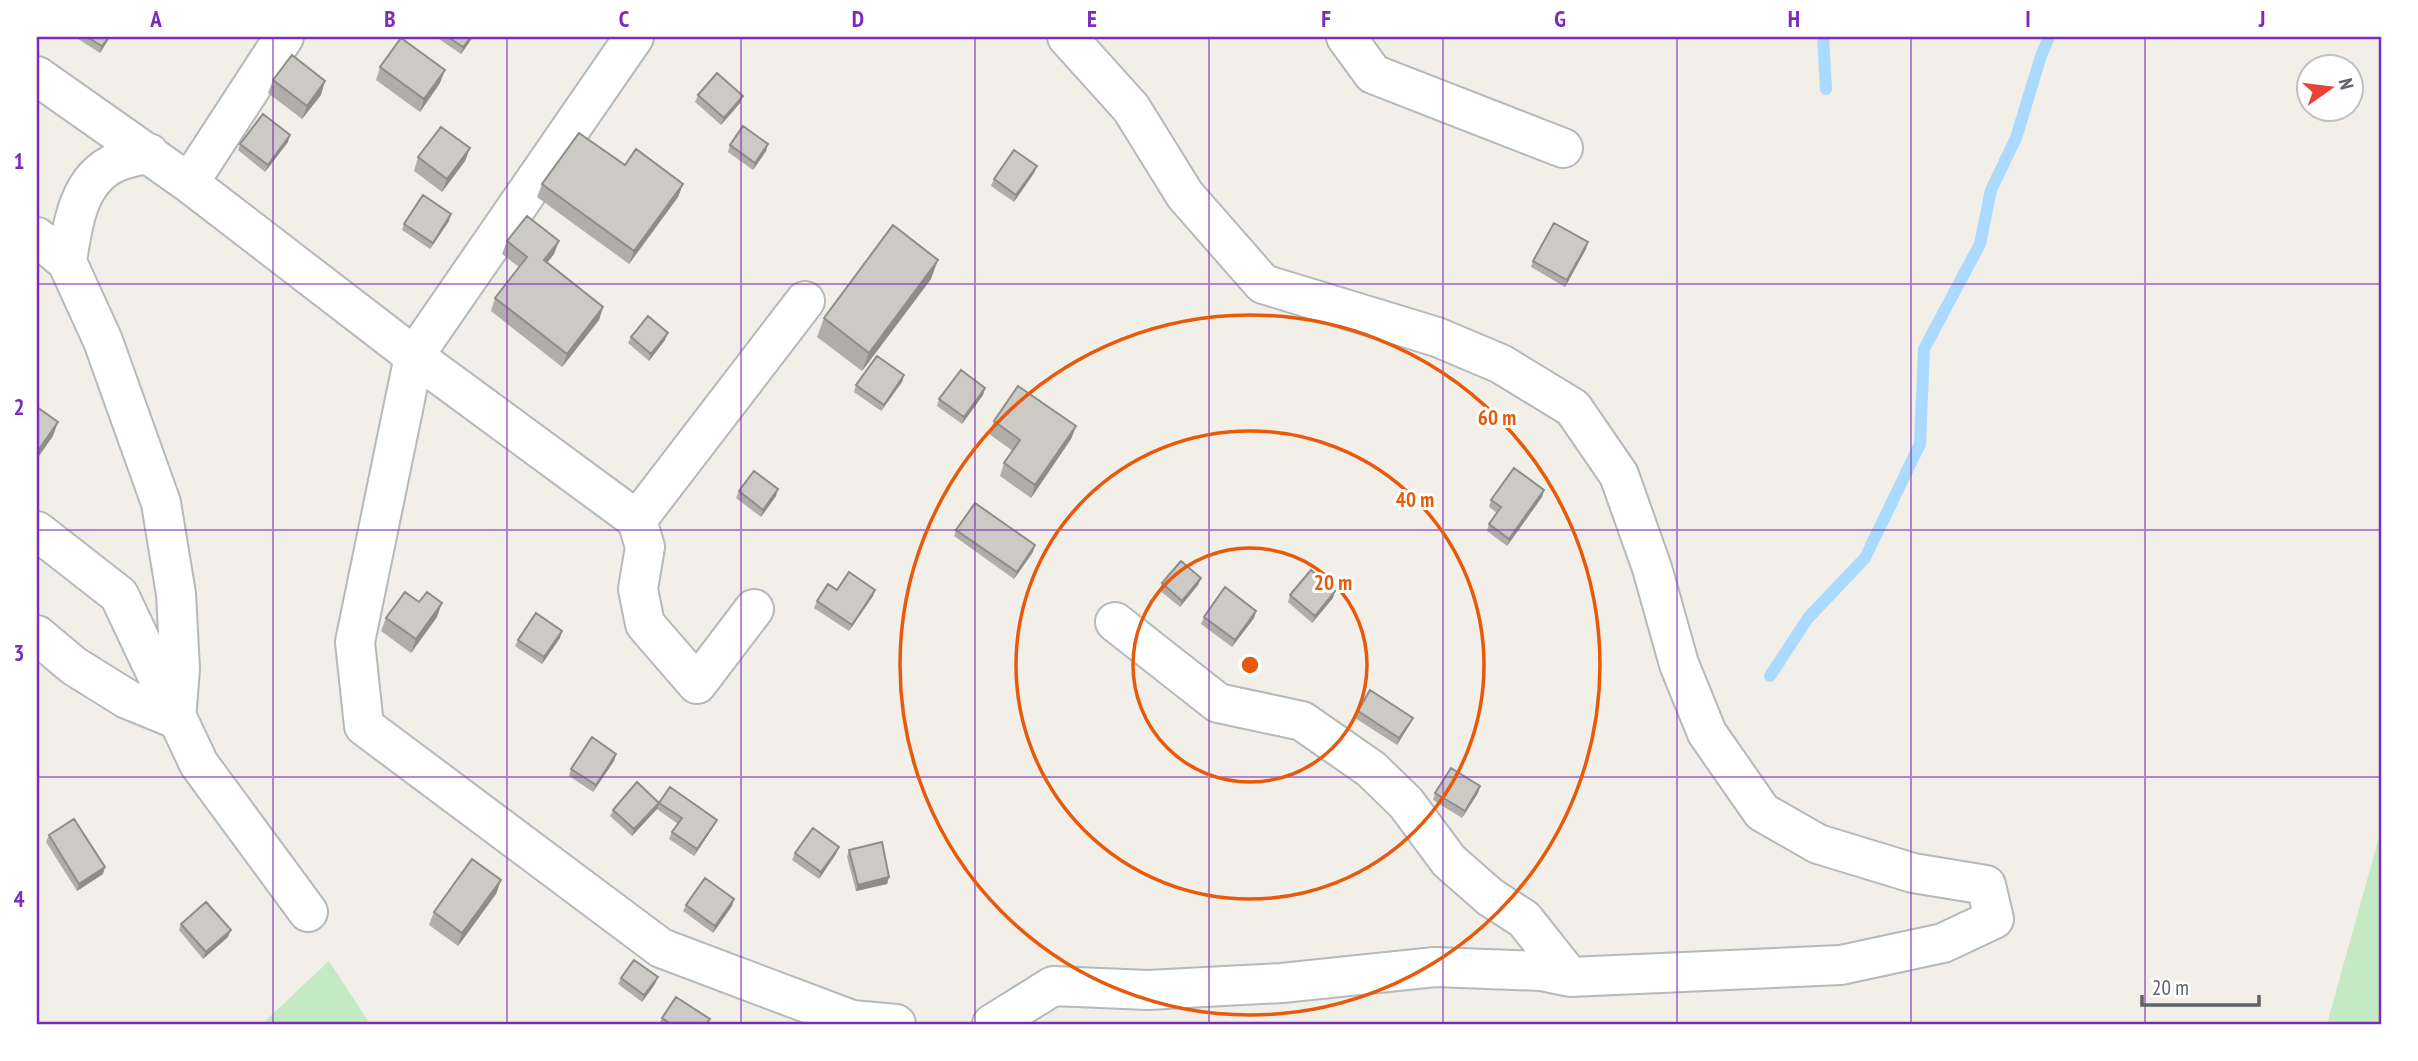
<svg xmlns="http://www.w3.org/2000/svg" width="2418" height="1061" font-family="'PT Sans Narrow',sans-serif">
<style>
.green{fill:#c5e8c5}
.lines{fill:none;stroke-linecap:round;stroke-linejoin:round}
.stream{stroke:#aadaff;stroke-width:12}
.minor-casing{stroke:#b5b8bc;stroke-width:42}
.minor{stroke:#fff;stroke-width:38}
.wall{fill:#afaea9}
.shaded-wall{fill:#8f8d8a}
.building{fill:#cccac5;stroke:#8f8d8a;stroke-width:2}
.grid{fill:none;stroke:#7b2cbf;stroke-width:2;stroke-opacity:0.55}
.ring{fill:none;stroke:#e8590c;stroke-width:3.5}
.centre{fill:#e8590c;stroke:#fff;stroke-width:3.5}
.ring-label{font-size:21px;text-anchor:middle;font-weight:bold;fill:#e8590c;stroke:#fff;stroke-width:6;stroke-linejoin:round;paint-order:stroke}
.neatline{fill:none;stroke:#7b2cbf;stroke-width:2.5}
.grid-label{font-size:23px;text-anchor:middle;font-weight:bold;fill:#7b2cbf}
</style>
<rect width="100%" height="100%" fill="#f1efe8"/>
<path class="green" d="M2381 830V1024H2327Z
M329 961 370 1024H262Z"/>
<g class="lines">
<path class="stream" d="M1823 37 1826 89
M1770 676 1808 618 1865 558 1920 444 1924 349 1980 244 1991 190 2016 138 2041 56 2049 37"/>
<defs>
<path id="minor" d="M634 37 414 356 355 642 364 726 661 948 852 1020 896 1024
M1346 37 1373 74 1563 148
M37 76 189 183 414 356 637 520
M189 183 284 37
M37 237 67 262 103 341 161 503 176 594 180 669 176 719 127 699 74 666 37 635
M67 262C72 226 78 178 117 162 127 158 138 156 149 153
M37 531 119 595 199 764 308 912
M754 609 697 684 645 624 638 589 645 547 637 520 805 301
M1115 622 1218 703 1302 721 1371 769 1406 803 1449 861 1490 897 1524 919 1570 977
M992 1024 1053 986 1148 990 1282 983 1435 967 1541 971 1570 977 1841 965 1943 943 1994 919 1986 885 1913 873 1818 844 1762 812 1707 733 1679 664 1652 568 1619 475 1573 408 1501 364 1437 337 1263 284 1185 195 1131 108 1067 37"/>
</defs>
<use href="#minor" class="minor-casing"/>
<use href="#minor" class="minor"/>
</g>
<path class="wall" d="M75 37H110L100 53Z
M436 37H473L461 54Z
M380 67 440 83 420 112 376 80Z
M273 80 321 95 302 119 268 93Z
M698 95 740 103 721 125 695 102Z
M288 142 265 172 238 150 240 144Z
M768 144 766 151 753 170 728 152 730 145Z
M470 148 465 161 442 192 414 171 418 157Z
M625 165 683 184 678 197 629 264 537 197 542 184Z
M1037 166 1034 173 1014 202 991 186 994 179Z
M449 221 430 249 402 230 404 224Z
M507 241 554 254 547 263 603 307 599 320 562 367 491 311 495 298 519 267 502 254Z
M1586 249 1565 287 1531 267 1533 261Z
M931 279 862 371 817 337 824 318Z
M631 337 665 340 649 361 628 343Z
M904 375 902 382 881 411 854 392 856 385Z
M985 388 983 395 962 424 937 406 939 399Z
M994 421 1076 426 1071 439 1031 498 1000 476 1004 463 1013 451 989 434Z
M1544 490 1542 497 1507 546 1487 531 1489 524 1497 513 1489 507 1491 500Z
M739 491 776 496 761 517 736 498Z
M956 530 1033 552 1014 579 954 536Z
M1201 578 1198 585 1180 607 1159 590 1162 583Z
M837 590H875L873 596 849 631 814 608 817 601Z
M1290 595 1333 598 1312 623 1288 602Z
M1256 611 1254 618 1232 647 1201 624 1204 617Z
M437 617 411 653 381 631 386 618Z
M560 638 542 664 515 646 518 640Z
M1358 711 1413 718 1410 724 1397 745 1355 718Z
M616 754 614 761 593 792 569 776 571 769Z
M1480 786 1478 793 1462 818 1433 800 1435 793Z
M659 803 717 820 714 826 694 856 669 839 672 832 678 824 657 809 632 836 610 816 613 810Z
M49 835 103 874 77 891 46 842Z
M849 850 889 877 887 884 856 891 847 857Z
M795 853 836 854 819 879 792 860Z
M501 880 496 894 458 946 429 925 434 912Z
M734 899 732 906 713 933 683 911 686 905Z
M181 924 228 937 203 959 179 930Z
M621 978 655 984 642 1002 618 984Z
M662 1018 708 1024H659Z"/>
<path class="shaded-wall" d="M109 37H110L100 53 102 46Z
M471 37H473L461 54 463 47Z
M445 70 440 83 420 112 424 99Z
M325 81 321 95 302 119 307 106Z
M743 96 740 103 721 125 724 118Z
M290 135 288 142 265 172 268 165Z
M768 144 766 151 753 170 755 163Z
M470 148 465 161 442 192 447 179Z
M1037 166 1034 173 1014 202 1016 195Z
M683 184 678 197 629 264 634 251Z
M451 214 449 221 430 249 433 243Z
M559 241 554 254 539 273 544 260Z
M1588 242 1586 249 1565 287 1567 280Z
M938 260 931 279 862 371 869 353Z
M603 307 599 320 562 367 567 354Z
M668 333 665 340 649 361 651 354Z
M904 375 902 382 881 411 884 405Z
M985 388 983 395 962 424 964 417Z
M58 422 53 436 37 459V452Z
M1076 426 1071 439 1031 498 1035 485Z
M778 489 776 496 761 517 763 510Z
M1544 490 1542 497 1507 546 1509 539Z
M1035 545 1033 552 1014 579 1017 572Z
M1201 578 1198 585 1180 607 1182 601Z
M875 590 873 596 849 631 852 625Z
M1335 591 1333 598 1312 623 1315 616Z
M442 603 437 617 411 653 416 639Z
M1256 611 1254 618 1232 647 1235 640Z
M562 631 560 638 542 664 544 657Z
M1413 718 1410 724 1397 745 1399 738Z
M616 754 614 761 593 792 596 785Z
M1480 786 1478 793 1462 818 1465 811Z
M659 803 657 809 632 836 634 829Z
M717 820 714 826 694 856 697 849Z
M839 847 836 854 819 879 821 872Z
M105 867 103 874 77 891 79 884Z
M889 877 887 884 856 891 858 885Z
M501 880 496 894 458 946 462 933Z
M734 899 732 906 713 933 715 926Z
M231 930 228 937 203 959 206 952Z
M658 977 655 984 642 1002 644 995Z"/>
<path class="building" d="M87 37H109L102 46Z
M448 37H471L463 47Z
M401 38 445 70 424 99 380 67Z
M292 55 325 81 307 106 273 80Z
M717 73 743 96 724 118 698 95Z
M263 114 290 135 268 165 240 144Z
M743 126 768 144 755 163 730 145Z
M441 127 470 148 447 179 418 157Z
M579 133 625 165 636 149 683 184 634 251 542 184Z
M1014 150 1037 166 1016 195 994 179Z
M423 195 451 214 433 243 404 224Z
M527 216 559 241 544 260 603 307 567 354 495 298 527 257 507 241Z
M1554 223 1588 242 1567 280 1533 261Z
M893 225 938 260 869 353 824 318Z
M648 316 668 333 651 354 631 337Z
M877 356 904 375 884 405 856 385Z
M961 370 985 388 964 417 939 399Z
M1018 386 1076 426 1035 485 1004 463 1020 440 994 421Z
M37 407 58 422 37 452Z
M1514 468 1544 490 1509 539 1489 524 1501 507 1491 500Z
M754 471 778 489 763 510 739 491Z
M975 503 1035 545 1017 572 956 530Z
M1181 561 1201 578 1182 601 1162 583Z
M1311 570 1335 591 1315 616 1290 595Z
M849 572 875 590 852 625 817 601 828 584 837 590Z
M1225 587 1256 611 1235 640 1204 617Z
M405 592 419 602 427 592 442 603 416 639 386 618Z
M536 613 562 631 544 657 518 640Z
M1370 690 1413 718 1399 738 1358 711Z
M592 737 616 754 596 785 571 769Z
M1451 768 1480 786 1465 811 1435 793Z
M637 782 659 803 634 829 613 810Z
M670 787 717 820 697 849 672 832 682 818 659 803Z
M74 819 105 867 79 884 49 835Z
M813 828 839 847 821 872 795 853Z
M882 842 889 877 858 885 849 850Z
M472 859 501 880 462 933 434 912Z
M705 878 734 899 715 926 686 905Z
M206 902 231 930 206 952 181 924Z
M634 960 658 977 644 995 621 978Z
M676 997 710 1019 706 1024H671L662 1018Z"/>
<path class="grid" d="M273 37V1024M507 37V1024M741 37V1024M975 37V1024M1209 37V1024M1443 37V1024M1677 37V1024M1911 37V1024M2145 37V1024M37 284H2381M37 530H2381M37 777H2381"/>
<g class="ring">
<circle cx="1250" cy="665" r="117"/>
<circle cx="1250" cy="665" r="234"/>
<circle cx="1250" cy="665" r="350"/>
</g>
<circle cx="1250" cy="665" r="10" class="centre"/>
<g class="ring-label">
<text x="1497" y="425">60 m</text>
<text x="1415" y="507">40 m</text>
<text x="1333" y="590">20 m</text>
</g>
<rect width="2418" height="1061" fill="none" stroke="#ffffff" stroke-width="77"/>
<g transform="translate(2330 88) rotate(76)"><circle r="33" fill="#ffffff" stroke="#bfc1c3" stroke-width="2"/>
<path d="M0-5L12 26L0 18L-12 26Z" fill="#ea4335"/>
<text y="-10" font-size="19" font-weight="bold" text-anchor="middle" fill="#5f6368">N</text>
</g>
<path d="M2142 995v10h117v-10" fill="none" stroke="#5f6368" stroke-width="3.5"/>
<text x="2152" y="995" font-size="21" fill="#5f6368" stroke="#ffffff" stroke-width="5" paint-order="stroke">20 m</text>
<rect x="38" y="38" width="2342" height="985" class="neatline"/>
<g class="grid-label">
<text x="156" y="27">A</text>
<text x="390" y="27">B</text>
<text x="624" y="27">C</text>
<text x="858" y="27">D</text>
<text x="1092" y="27">E</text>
<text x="1326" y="27">F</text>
<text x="1560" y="27">G</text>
<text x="1794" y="27">H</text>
<text x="2028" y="27">I</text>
<text x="2262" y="27">J</text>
<text x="19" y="169">1</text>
<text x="19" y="415">2</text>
<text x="19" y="661">3</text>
<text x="19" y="907">4</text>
</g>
</svg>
